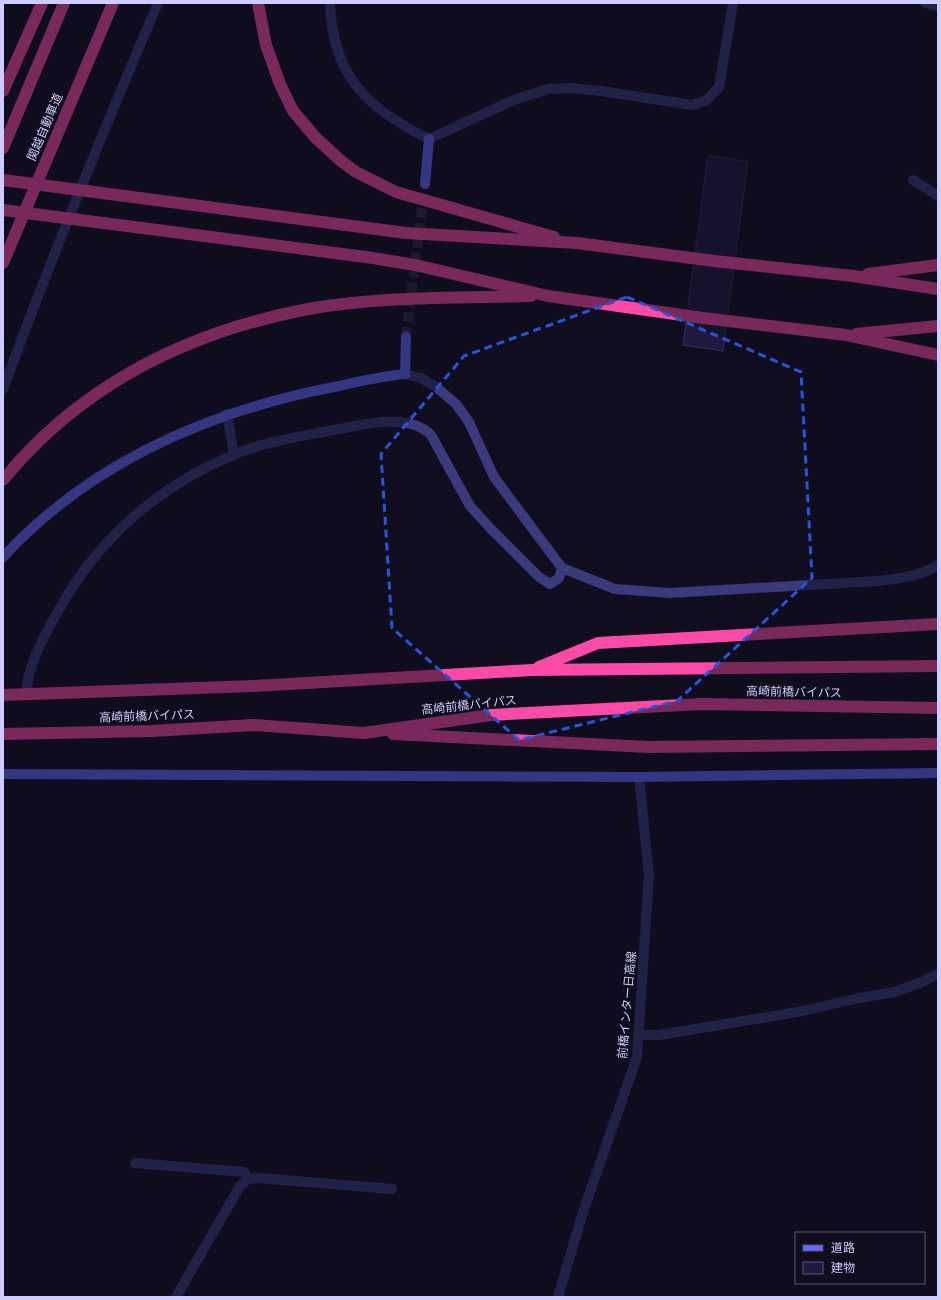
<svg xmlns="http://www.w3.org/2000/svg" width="941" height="1300" font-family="'Fira Sans','Noto Sans JP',sans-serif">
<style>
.building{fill:#1f193e;stroke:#352c69}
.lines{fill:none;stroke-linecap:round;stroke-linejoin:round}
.secondary-tunnel{stroke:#2c2a3f;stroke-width:10;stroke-dasharray:10 5;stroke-linecap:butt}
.lane{stroke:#39397b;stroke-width:10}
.street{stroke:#39397b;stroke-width:10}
.secondary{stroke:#6568fa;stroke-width:10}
.highway{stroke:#f94aa6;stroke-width:12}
.marked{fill:none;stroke:#2654da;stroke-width:3;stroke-dasharray:8 5;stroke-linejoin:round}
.labels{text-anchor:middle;stroke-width:4;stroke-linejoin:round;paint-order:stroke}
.street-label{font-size:12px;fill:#cecbfd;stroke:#0f0d1e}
</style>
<rect width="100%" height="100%" fill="#0f0d1e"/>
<path class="building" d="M708 155 748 162 723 351 683 345Z"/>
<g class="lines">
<path class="secondary-tunnel" d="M406 337 425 184"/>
<path class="lane" d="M3 389C51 259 103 131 158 3
M615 589 670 593 878 581C897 579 921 576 938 565
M135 1163 244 1172 248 1179"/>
<path class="street" d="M330 3C332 75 367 109 429 139L514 100 548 89 572 88 601 91 692 105 707 100 719 87 733 3
M925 3 938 6
M913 180 938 196
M405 374 421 378 436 387 456 404 469 422 494 477 562 568 615 589
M227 414 234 455
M26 694C28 664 43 639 57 613 97 540 157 487 233 455 266 441 304 436 339 429 367 424 409 413 431 435L470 506 490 528 539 577 550 584 559 578 562 568
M639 1035H659L798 1012 859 998 895 992 922 982 938 974
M176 1297 240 1186 248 1179 259 1178 392 1189
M558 1297 583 1212 637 1057 649 875 639 777"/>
<path class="secondary" d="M425 184 429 139
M3 557C93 460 212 410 339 386 361 381 382 376 405 374L406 337
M3 774 639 777 938 773"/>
<path class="highway" d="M258 3 266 45 280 84 293 111 316 138 341 161 356 172 396 192 554 237
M3 91 42 3
M3 148 64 3
M3 180 406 233 577 243 714 261 853 276 938 289
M3 210 373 258 415 265 548 296 703 318 846 335 938 355
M3 263 113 3
M868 274 938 265
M856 334 938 326
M3 480C81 385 188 332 308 309 380 296 457 298 531 296
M539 667 598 643 938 624
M3 695 254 686 532 670 938 666
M3 734 152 731 253 725 364 733 491 715 702 704 938 708
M393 734 648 747 938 744"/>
</g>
<path d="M0 0H941V1300H0ZM627 297 801 372 812 578 677 701 519 740 392 628 381 454 464 356Z" fill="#0f0d1e" fill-opacity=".55" fill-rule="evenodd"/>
<path class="marked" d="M627 297 801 372 812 578 677 701 519 740 392 628 381 454 464 356Z"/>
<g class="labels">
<g class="street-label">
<text transform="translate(45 127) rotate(-67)" y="4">関越自動車道</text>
<text transform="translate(794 692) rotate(1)" y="4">高崎前橋バイパス</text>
<text transform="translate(469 705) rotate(-6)" y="4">高崎前橋バイパス</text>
<text transform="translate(147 716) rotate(-2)" y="4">高崎前橋バイパス</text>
<text transform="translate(627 1005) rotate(-85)" y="4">前橋インター日高線</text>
</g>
</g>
<rect width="941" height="1300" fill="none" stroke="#cecbfd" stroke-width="8"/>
<rect x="795" y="1232" width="130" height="52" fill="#0f0d1e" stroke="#5b5977"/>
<rect x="803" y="1245" width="20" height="6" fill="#6568fa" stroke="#5b5977"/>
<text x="831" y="1252" font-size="12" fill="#cecbfd">道路</text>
<rect x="803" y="1262" width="20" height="12" fill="#1f193e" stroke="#5b5977"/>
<text x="831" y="1272" font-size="12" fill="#cecbfd">建物</text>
</svg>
